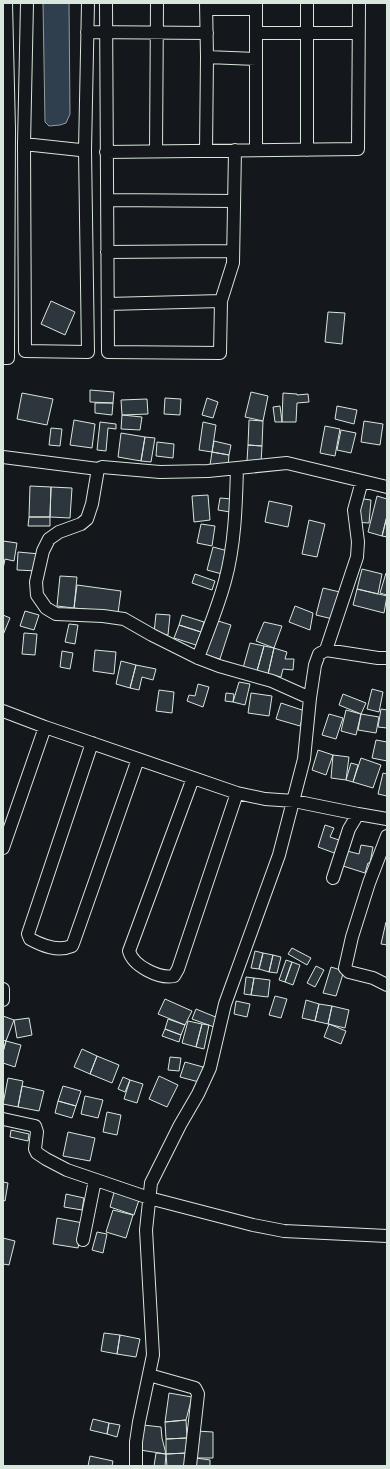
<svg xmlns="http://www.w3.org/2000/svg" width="390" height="1469" font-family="'Exo 2',sans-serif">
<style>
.water{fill:#2f3f4d;stroke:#939e99}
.building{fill:#2c363c;stroke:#d8e6dc}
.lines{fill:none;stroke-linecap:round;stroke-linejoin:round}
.street-casing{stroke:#d8e6dc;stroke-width:14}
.street{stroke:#14181c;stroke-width:12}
</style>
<rect width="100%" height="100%" fill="#14181c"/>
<path class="water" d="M43 3H69L70 114 66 123 60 125 49 126 45 122Z"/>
<path class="building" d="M51 301 75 312 65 335 41 324Z
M328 312 345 313 342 344 325 342Z
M90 390 114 392 113 403 90 402Z
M251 392 268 396 263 421 245 417Z
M22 393 53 399 47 425 17 419Z
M283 393 297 394V395L308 394 309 402 297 403 296 422H282Z
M165 398 181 399 180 415 164 414Z
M207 398 218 402 213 418 202 415Z
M147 399 148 414 122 415 121 400Z
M95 403H113L112 415 95 413Z
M280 406 282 422H275L273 407Z
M337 406 357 410 354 424 335 419Z
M122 415 142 417 140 430 121 429Z
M74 420 95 424 92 448 70 445Z
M249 420 263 421 262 446 248 445Z
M364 421 383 424 380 445 361 442Z
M100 422 116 424V429L108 428 106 451 97 450Z
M203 422 216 425 212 452 199 450Z
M325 426 340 429 335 456 320 453Z
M51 428 62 429 60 446 49 445Z
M341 430 356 433 351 453 337 450Z
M121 433 145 437 141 461 118 457Z
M145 437 155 438 151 462 141 461Z
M214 441 231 445 229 455 212 452Z
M157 442 174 444 173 458 156 456Z
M248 445 262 446 261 462 247 461Z
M212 452 229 455 228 467 210 465Z
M30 486 51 487 50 517H29Z
M51 487 72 488 70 518 50 517Z
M208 495 210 520 194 522 192 496Z
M377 496 387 499V516L382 536 368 532Z
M220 498 232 499 230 512 218 510Z
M357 498 371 500 369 523 354 522Z
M269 501 292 506 288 527 265 522Z
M387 516V537L382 536Z
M29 517H50V526H28Z
M309 520 325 524 317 557 302 554Z
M201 524 215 526 212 546 197 543Z
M3 541 17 543 14 561 5 559 3 569Z
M213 547 228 551 222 574 207 570Z
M18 552 40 554 38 571 17 570Z
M362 569 382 574 378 594 357 589Z
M386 573 387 574V595L380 593Z
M195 574 215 581 212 590 192 583Z
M60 576 77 577 74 608 57 606Z
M77 585 121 591 118 613 74 608Z
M323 588 344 593 337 620 316 615Z
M357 589 387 596 384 613 353 605Z
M295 606 313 613 310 630 289 622Z
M25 611 39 615 34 630 20 626Z
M156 614 170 615 168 635 154 633Z
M3 615 10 618 3 635Z
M182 615 204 622 201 632 179 625Z
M215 620 231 625 220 659 205 655Z
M264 622 282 626 274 648 256 641Z
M69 624 78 625 75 644 65 642Z
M179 625 201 632 196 645 174 638Z
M24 633 37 634 35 655 22 654Z
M250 643 264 646 257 671 243 668Z
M264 646 274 648 268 674 257 671Z
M274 648 287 652 285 659H294L293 670 283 669 281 677 268 674Z
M95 650 116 652 114 674 93 671Z
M62 651 73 653 70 669 60 667Z
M121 661 136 665 130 688 116 684Z
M136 665 156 669 153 680 142 677 139 690 130 688Z
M239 682 250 684 245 705 233 702Z
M198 684 209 687 203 707 187 701 189 695 195 696Z
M372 689 383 692 379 712 367 709Z
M159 690 174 692 172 713 156 711Z
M226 693 234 694 233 702 225 701Z
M251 693 272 696 269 716 248 713Z
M343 694 366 703 361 714 339 705Z
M281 703 305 711 300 726 276 719Z
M381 709 387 710V728L378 727Z
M346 710 361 714 356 735 341 731Z
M329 714 343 718 336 739 322 735Z
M361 714 379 717 376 733 358 730Z
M376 740 387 742V761L372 758Z
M318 750 333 755 326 775 312 770Z
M333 755 349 757 346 780 331 778Z
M361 758 381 765 373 788 353 782Z
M351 763 358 765 353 782 346 780Z
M383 773 387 774V796L378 794Z
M325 825 334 828 330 837 342 841 337 854 318 847Z
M361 845 373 847 370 863H368L365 873 343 866 347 851 359 854Z
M386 922H387V945L381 944Z
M292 948 311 958 307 965 288 954Z
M255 951 263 953 259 969 251 968Z
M263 953 273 955 269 972 259 969Z
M273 955 281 957 277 973 269 972Z
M286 960 292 962 285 982 279 980Z
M292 962 300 965 293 985 285 982Z
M316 966 324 970 315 987 307 983Z
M331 967 344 971 336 996 323 993Z
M246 977 254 978 251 995 244 994Z
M254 978 270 980 268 997 251 995Z
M275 996 287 999 281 1018 269 1015Z
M165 999 192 1011 185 1025 158 1014Z
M306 1000 319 1004 315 1021 302 1018Z
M236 1001 250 1004 247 1017 234 1014Z
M319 1004 332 1006 328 1024 315 1021Z
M332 1006 349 1010 345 1028 328 1024Z
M196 1009 218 1018 214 1027 192 1019Z
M3 1016 14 1020 6 1041 3 1040Z
M29 1018 32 1035 17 1038 14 1020Z
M168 1019 185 1025 181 1035 165 1029Z
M188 1021 202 1024 196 1047 182 1043Z
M202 1024 209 1025 204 1049 196 1047Z
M329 1024 346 1031 341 1044 324 1037Z
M165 1029 181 1035 179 1042 162 1036Z
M3 1040 6 1041 3 1052Z
M6 1041 21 1045 15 1067 3 1063V1052Z
M82 1049 97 1056 90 1074 74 1067Z
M97 1056 119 1065 112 1083 90 1074Z
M170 1057 181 1058 179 1071 168 1070Z
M185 1062 203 1067 199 1082 180 1077Z
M159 1076 178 1085 167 1107 149 1099Z
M123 1077 130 1080 125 1092 118 1089Z
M8 1078 23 1081 18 1107 3 1104Z
M130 1080 143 1084 137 1103 124 1099Z
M22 1086 44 1091 39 1111 18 1107Z
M63 1086 81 1091 76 1106 58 1101Z
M85 1096 103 1100 98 1118 81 1114Z
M58 1101 76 1106 72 1118 55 1113Z
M107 1112 121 1115 117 1135 103 1132Z
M11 1130 29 1134 28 1141 10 1137Z
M68 1132 95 1138 90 1161 63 1156Z
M3 1182 8 1183 5 1201 3 1200Z
M115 1189 140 1197 134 1215 110 1207Z
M66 1194 84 1198 82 1210 64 1207Z
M113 1210 133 1215 126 1238 106 1232Z
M57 1218 83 1223 78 1248 53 1244Z
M97 1232 107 1234 103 1253 92 1250Z
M3 1238 15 1241 9 1265 3 1264Z
M104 1333 120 1335 117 1354 101 1351Z
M120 1335 140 1339 136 1357 117 1354Z
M169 1393 192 1397 186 1420 165 1422Z
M93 1419 109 1423 107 1434 90 1430Z
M186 1420 187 1438 166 1439 165 1422Z
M109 1423 120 1425 117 1437 107 1434Z
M143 1425 161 1427 162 1438 166 1454 140 1450Z
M197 1431 213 1432V1458H196Z
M187 1438V1453L166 1454V1439Z
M156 1453 166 1454 165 1466H154Z
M187 1453 188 1466H167L166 1454Z
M90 1456 113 1461 112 1466H88Z
M196 1458 210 1460V1466H194Z"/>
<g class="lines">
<defs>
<path id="street" d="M27 3 24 144 80 150H85L88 3
M106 3 108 352 220 353 221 301 233 263 235 150
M206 3 207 57
M256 3V150
M307 3V150
M206 9H256
M87 32 207 33
M256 33H358
M24 144 25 351 88 352 85 150
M156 151 157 3
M206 151 207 57 256 59
M106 152 358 149 359 3
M107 200 234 201
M107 252 233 251
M108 304 221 301
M3 358H8L9 130 6 3
M3 457 98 469
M326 650 357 557 358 542 354 510 362 481
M198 658C207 633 218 607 225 581 235 545 236 505 237 468
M310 698 272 681 219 666 198 658 152 635 124 619 103 616 56 614 46 608 37 595 36 582 43 551 49 539 59 532 81 524 87 519 92 504 98 469 102 467 160 472 208 471 287 463 387 487
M3 711 45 727 237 793 265 799 294 801 358 814
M92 743 28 934 30 939C43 946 58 952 72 946L74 941 138 759
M193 778 129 951C133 966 159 979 174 976L178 969 237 793
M387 836 369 883 352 937 345 968 349 972 373 978 387 985
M3 848 45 727
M333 878 349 829 358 814 387 819
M3 989V1000
M3 1119 35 1126 37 1132 35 1149 37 1153 46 1159 67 1170 149 1198 253 1225 284 1231 387 1236
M83 1240 95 1180
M149 1375 195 1388 198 1394 190 1466
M136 1466V1442L139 1422 153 1355 146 1230 151 1183 180 1125 198 1094 210 1068 225 1004 279 855 304 759 310 698 315 665 319 654 326 650 378 658H387"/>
</defs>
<use href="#street" class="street-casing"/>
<use href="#street" class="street"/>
</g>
<rect width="390" height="1469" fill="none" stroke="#d8e6dc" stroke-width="8"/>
</svg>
